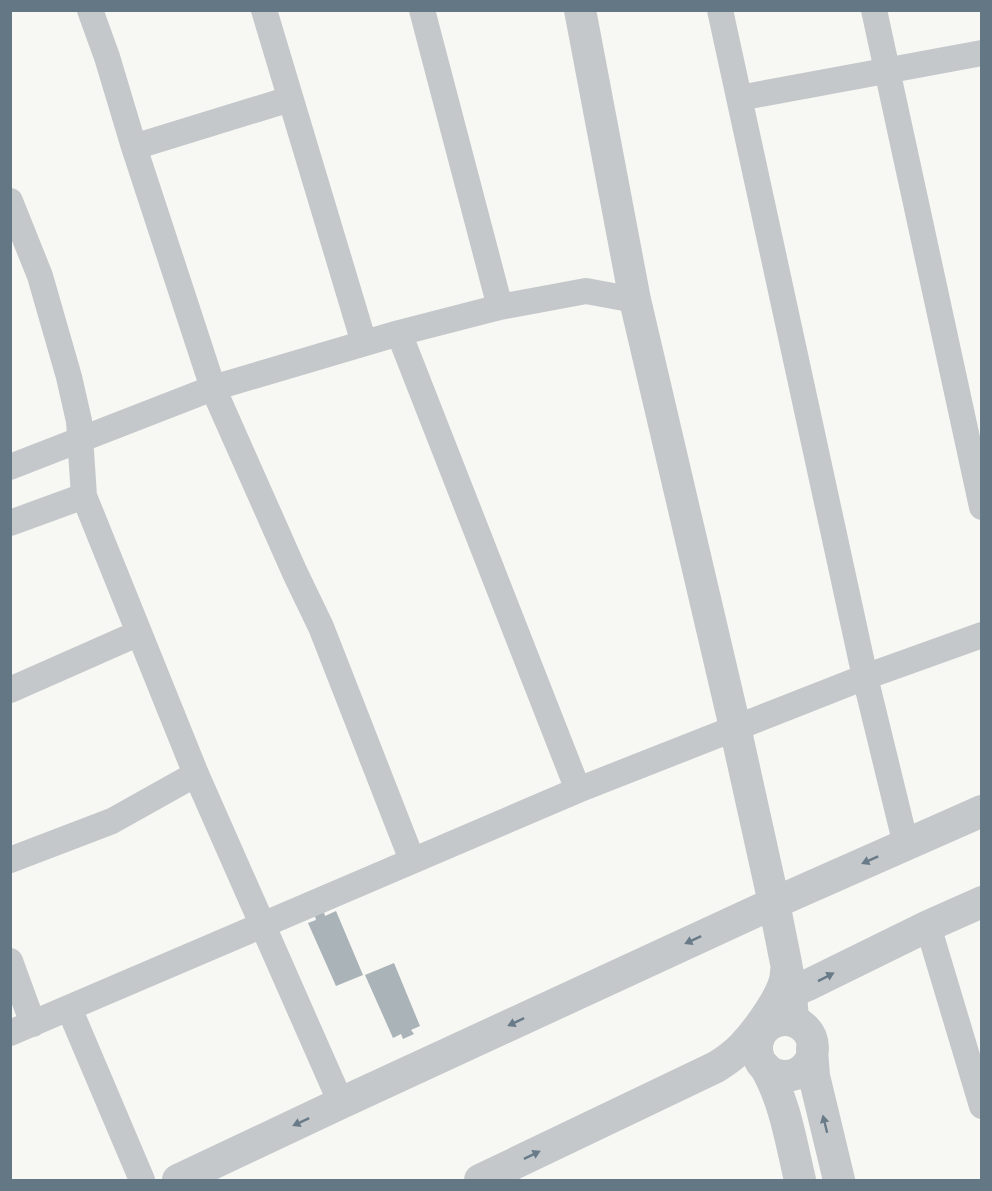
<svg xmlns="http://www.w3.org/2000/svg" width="992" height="1191" font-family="Montserrat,sans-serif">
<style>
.building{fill:#aab3b8}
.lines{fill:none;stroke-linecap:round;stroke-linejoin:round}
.minor{stroke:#c4c8cb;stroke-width:26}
.tertiary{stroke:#c4c8cb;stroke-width:32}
.oneway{fill:#697b88}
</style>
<rect width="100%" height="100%" fill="#f7f7f3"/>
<path class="building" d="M336 911 363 975 336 986 308 923 316 920 315 916 324 912 325 916Z
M394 963 420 1026 411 1030 414 1034 403 1039 401 1034 393 1038 365 975Z"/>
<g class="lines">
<path class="minor" d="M90 10 107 57 134 147 213 388 295 573 321 627 412 860
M264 10 364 343
M422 10 500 307
M720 10 865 677 906 845
M874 10 982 507
M739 98 982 53
M134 147 290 99
M10 201 40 276 69 377 79 421 84 496 196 774 341 1103
M399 333 578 790
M10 467 213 388 399 333 500 307 586 291 635 300
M10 523 84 496
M10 690 139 633
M10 860 112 821 196 774
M928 926 982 1106
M10 961 33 1024
M69 1008 142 1180
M10 1033 578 790 865 677 982 635"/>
<path class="tertiary" d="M580 10 635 300 735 727 774 903 786 963 791 992 793 1021
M775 1003 791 992 810 984 928 926 982 902
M757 1048a28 28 0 1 1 56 0a28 28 0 1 1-56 0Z
M812 1049 814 1076 839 1180
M765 1067C785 1101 791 1142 800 1180
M178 1180 341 1103 774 903 982 811
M480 1180 716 1067C726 1061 735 1054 743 1046 757 1031 786 993 786 972"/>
</g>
<defs><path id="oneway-solid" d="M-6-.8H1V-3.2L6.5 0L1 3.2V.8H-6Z" transform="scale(1.5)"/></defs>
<g class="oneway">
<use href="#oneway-solid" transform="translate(870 860) rotate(156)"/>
<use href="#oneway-solid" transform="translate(693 940) rotate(155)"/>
<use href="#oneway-solid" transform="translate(826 977) rotate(-27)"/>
<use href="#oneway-solid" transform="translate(516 1022) rotate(155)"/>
<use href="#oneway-solid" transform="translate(301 1122) rotate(155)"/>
<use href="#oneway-solid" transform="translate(825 1124) rotate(-104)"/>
<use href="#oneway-solid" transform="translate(532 1155) rotate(-26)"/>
</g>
<rect width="992" height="1191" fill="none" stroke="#647785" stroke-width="24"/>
</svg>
